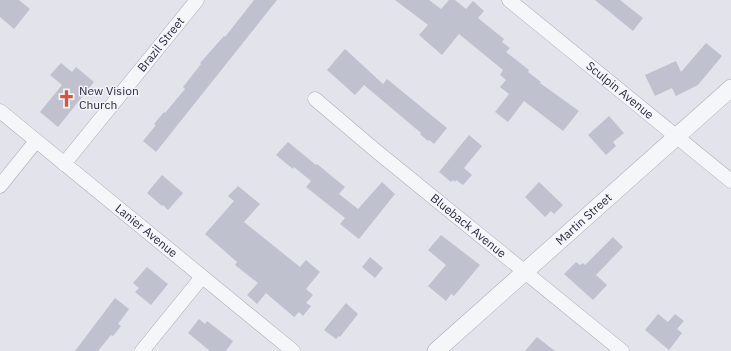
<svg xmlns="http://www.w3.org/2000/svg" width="731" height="351" font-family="'IBM Plex Sans',sans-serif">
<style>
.building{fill:#bfc1cf}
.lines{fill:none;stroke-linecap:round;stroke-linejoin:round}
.minor-casing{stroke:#aaacb9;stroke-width:15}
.tertiary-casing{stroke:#aaacb9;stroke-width:18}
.minor{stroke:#f5f6f9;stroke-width:14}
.tertiary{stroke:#f5f6f9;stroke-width:17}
.labels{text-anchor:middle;stroke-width:3;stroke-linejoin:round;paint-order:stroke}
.street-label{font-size:12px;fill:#292b45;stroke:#f2f3f8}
.poi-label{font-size:12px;fill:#292b45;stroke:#f2f3f8;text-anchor:start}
</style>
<rect width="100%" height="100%" fill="#e2e3eb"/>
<path class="building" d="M0 0H19L30 9 14 29 0 17Z
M254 0H277L156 152 143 141 156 125 154 124 164 112 165 113 185 89 183 87 201 64 200 63 224 36 225 37Z
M395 0H429L441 9 449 0H455L466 9 473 1 484 11 478 18 504 39 502 42 510 48 506 52 529 70 528 72 541 82 540 83 579 111 563 131 524 101 508 122 495 112 509 94 500 87 506 80 500 75 503 70 459 34 442 55 419 35 428 25Z
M595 0H620L643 18 633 31Z
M706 43 722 56 698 85 676 96 672 88 655 96 645 75 676 61 681 72Z
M345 49 383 84 387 79 447 128 434 144 429 140 428 141 420 134 421 133 364 85 355 95 327 70Z
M61 63 72 72 76 67 94 82 58 127 40 112 62 85 50 75Z
M609 116 624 133 613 142 616 146 606 155 588 135Z
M469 135 482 146 464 168 472 175 463 185 456 180 455 182 453 180 451 182 439 172Z
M288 142 316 165 317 164 345 187 339 194 358 209 382 182 395 194 359 239 340 224 345 218 306 187 311 181 294 167 293 169 276 155Z
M162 175 183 193 168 210 163 205 162 206 147 193Z
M539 182 563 205 554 214 551 211 545 217 525 197Z
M238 186 260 204 244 222 300 267 306 260 320 272 306 289 313 295 306 303 311 306 303 316 299 312 294 317 266 293 257 304 247 295 258 283 235 265 237 262 205 234 234 201 228 196Z
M441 235 480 265 454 296 451 294 446 301 428 286 446 265 428 250Z
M613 237 623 247 596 275 607 285 593 300 564 274 576 262 580 265 583 263 585 265Z
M370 257 383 268 375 278 362 267Z
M147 267 168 284 151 305 135 292 139 288 133 283Z
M115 298 129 309 118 324 121 326 113 336 111 335 98 351H75Z
M346 303 358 314 340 337 339 336 336 339 324 330Z
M658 314 668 322 675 314 684 321 677 329 682 333 669 350 645 330Z
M199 319 205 324 207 321 233 341 226 351H210L188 333Z
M537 337 555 351H525Z"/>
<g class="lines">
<defs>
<g id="minor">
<path id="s1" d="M509 0 731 181"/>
<path id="s2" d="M315 99 375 150 622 351"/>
<path id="s3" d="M0 111 293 351"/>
<path id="s4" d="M64 164 197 0"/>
<path d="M0 186 36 141"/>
<path d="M142 351 202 277"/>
</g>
<g id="tertiary">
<path id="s5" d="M436 351 731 88"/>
</g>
</defs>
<use href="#minor" class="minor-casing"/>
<use href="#tertiary" class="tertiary-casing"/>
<use href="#minor" class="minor"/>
<use href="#tertiary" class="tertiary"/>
</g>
<defs>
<symbol id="church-bare" viewBox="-9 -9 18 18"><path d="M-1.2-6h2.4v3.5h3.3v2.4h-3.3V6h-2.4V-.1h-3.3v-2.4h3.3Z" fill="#d65542" stroke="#f2f3f8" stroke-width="2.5" paint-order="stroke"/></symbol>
</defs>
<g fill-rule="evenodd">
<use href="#church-bare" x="54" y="86" width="25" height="25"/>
</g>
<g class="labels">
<g class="street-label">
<text dy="4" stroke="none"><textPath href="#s4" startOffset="154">Brazil Street</textPath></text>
<text dy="4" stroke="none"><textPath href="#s1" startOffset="143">Sculpin Avenue</textPath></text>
<text dy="4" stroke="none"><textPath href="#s5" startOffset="198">Martin Street</textPath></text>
<text dy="4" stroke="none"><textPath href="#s2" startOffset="199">Blueback Avenue</textPath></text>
<text dy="4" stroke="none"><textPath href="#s3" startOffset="189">Lanier Avenue</textPath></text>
</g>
<g class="poi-label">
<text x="79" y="95">New Vision<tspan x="79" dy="14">Church</tspan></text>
</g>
</g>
</svg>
